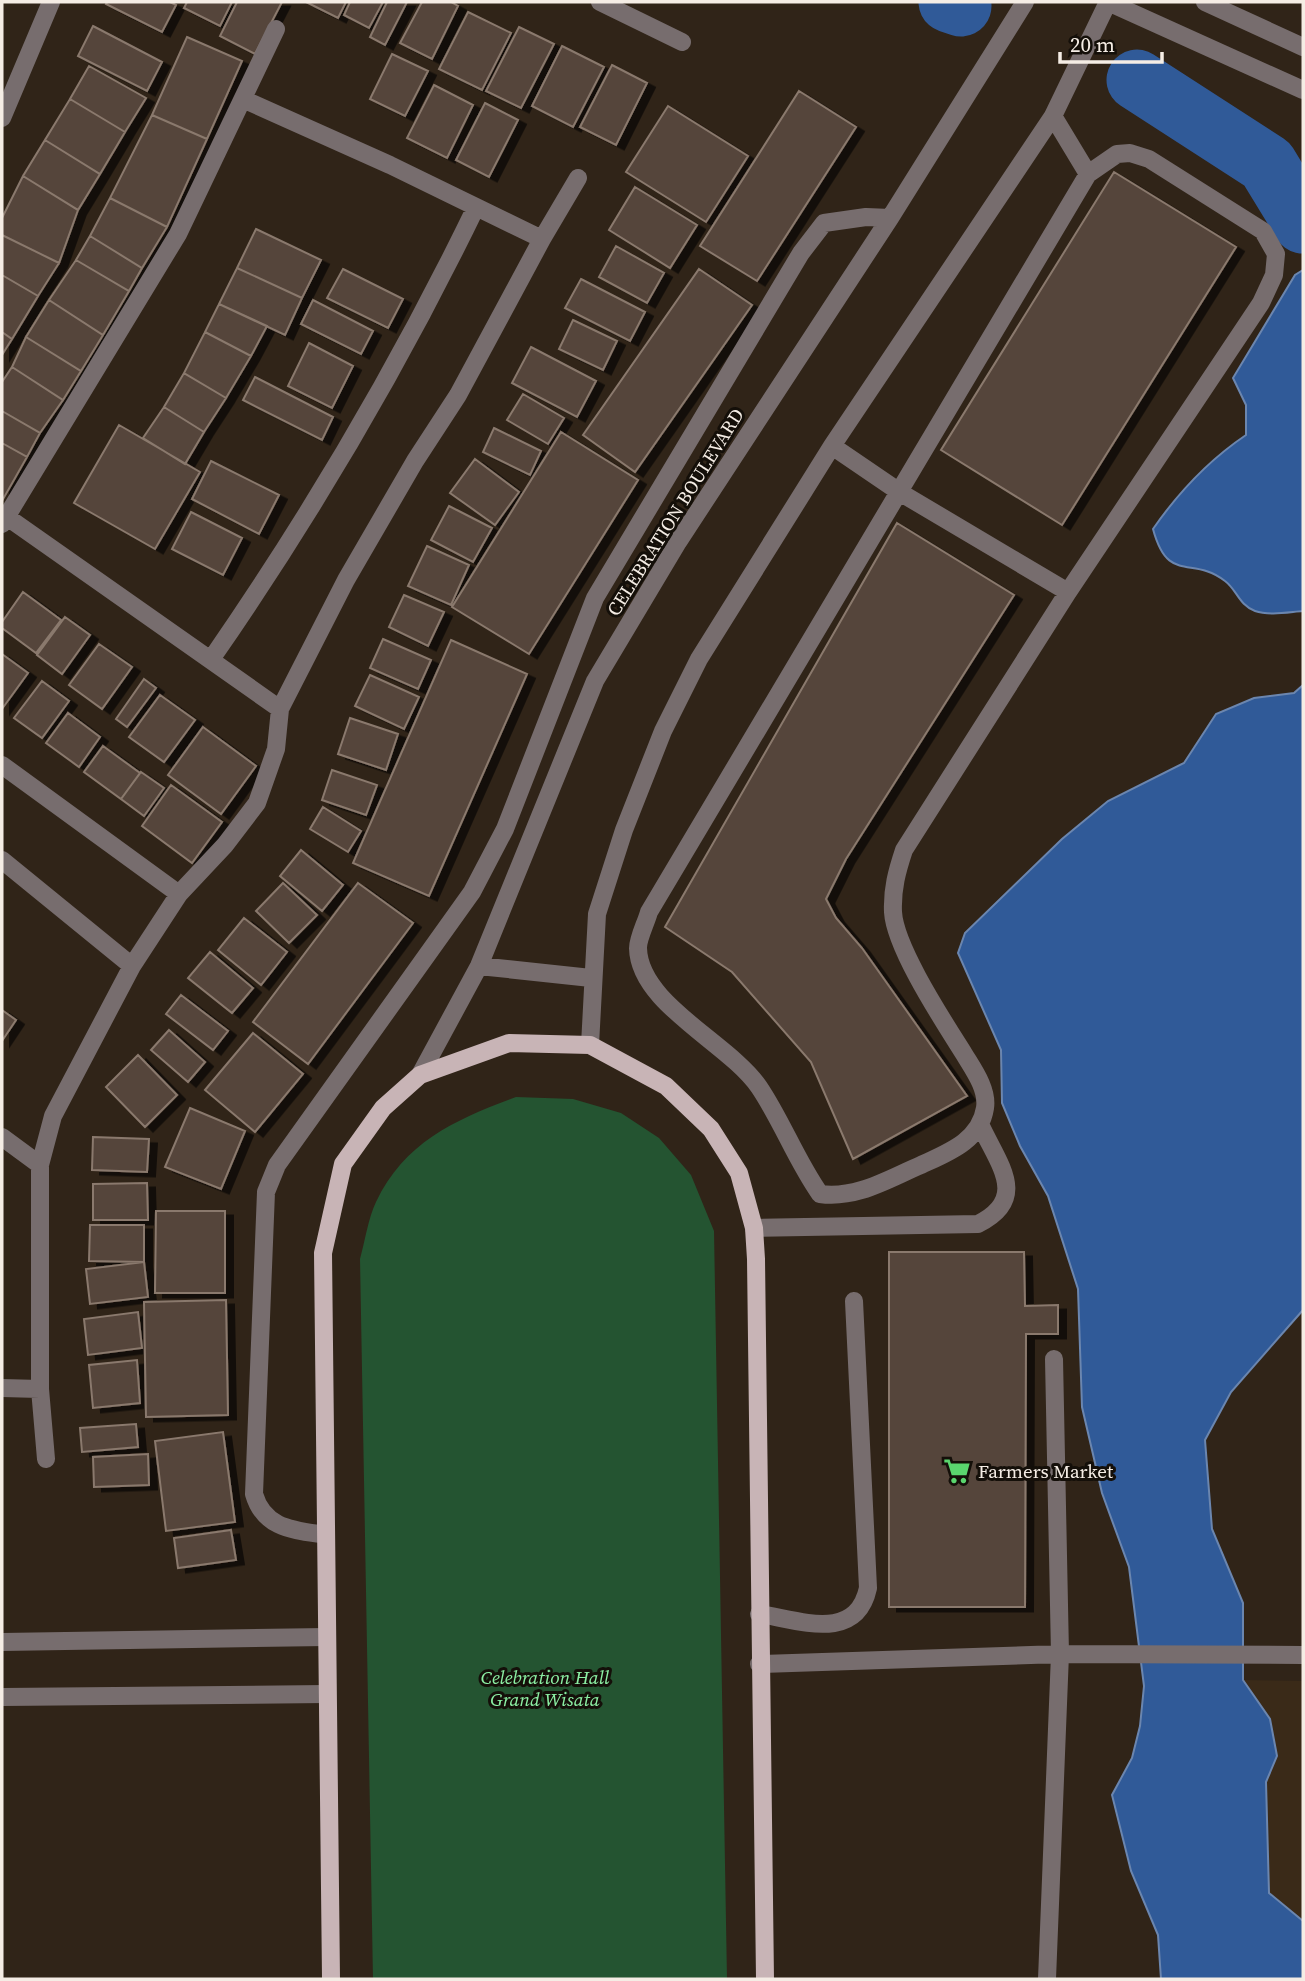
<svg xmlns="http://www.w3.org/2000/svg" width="1305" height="1981" font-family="'Source Serif 4',serif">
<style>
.built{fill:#3a2a18}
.green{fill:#245431}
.water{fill:#305a98;stroke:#6b86af;stroke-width:2}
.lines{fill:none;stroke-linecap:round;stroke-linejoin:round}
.river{stroke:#305a98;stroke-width:61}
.building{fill:#55453b;stroke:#8a796d;stroke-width:2;filter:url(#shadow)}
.minor{stroke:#776d6e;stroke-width:18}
.major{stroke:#c8b4b6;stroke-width:18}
.labels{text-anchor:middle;stroke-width:6;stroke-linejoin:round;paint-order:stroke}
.street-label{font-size:19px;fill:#f5ede5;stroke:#140f09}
.poi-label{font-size:19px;fill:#f5ede5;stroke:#140f09;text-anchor:start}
.park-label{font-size:19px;font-style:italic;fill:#8cf0a4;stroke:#140f09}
</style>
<defs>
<filter id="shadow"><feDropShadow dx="8" dy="4.5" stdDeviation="0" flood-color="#0009"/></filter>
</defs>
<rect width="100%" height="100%" fill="#302418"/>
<path class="built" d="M1243 1680 1303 1681V1921L1269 1893 1266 1782 1277 1756Z"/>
<path class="green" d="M516 1097 573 1099 621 1113 659 1138 691 1175 714 1231 727 1979H373L360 1259C365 1241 368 1219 376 1202 405 1141 457 1119 516 1097Z"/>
<path class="water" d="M1303 270V611C1289 612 1269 616 1255 611 1239 605 1237 590 1225 581 1192 555 1168 585 1153 529 1178 493 1209 460 1246 435V405L1233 378 1295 275Z
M1303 685V1310L1231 1392 1205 1440 1212 1529 1243 1603V1680L1270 1719 1277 1756 1266 1782 1269 1893 1303 1921V1979H1161L1158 1935 1131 1871 1112 1795 1132 1758 1140 1726 1144 1686 1129 1567 1102 1493 1082 1407 1078 1289 1048 1196 1020 1146 1002 1103 1001 1050 958 953 965 933 1062 839 1108 801 1184 763 1216 714 1254 698 1294 693Z"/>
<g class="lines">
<path class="river" d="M949 2 961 6
M1137 80 1267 164 1303 223"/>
</g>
<path class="building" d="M107 2H170L176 5 162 32 106 4Z
M187 2H232L220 26 184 8Z
M237 2H282L255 54 220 36Z
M306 2H346L338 18Z
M350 2H383L369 28 344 15Z
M387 2H407L385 45 370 37Z
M422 2H451L458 6 432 59 400 43Z
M468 12 511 33 482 90 439 69Z
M93 26 162 62 147 91 78 56Z
M519 27 554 44 521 108 486 91Z
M187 37 242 61 207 139 152 115Z
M562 46 604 67 573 127 532 106Z
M392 54 428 71 405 116 370 99Z
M612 65 647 83 616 145 580 127Z
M89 66 146 98 125 132 70 99Z
M434 85 473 105 447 158 407 138Z
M799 91 856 127 757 281 700 246Z
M70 99 125 132 100 174 45 140Z
M485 103 518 120 489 177 456 160Z
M668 106 748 156 706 222 626 172Z
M152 115 207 139 167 227 110 198Z
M45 140 100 174 78 210 23 176Z
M1114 172 1236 247 1062 525 941 450Z
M23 176 78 210 59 263 2 235V218Z
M635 187 697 225 670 268 609 230Z
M110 198 167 227 142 268 90 236Z
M256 229 321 260 302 298 237 268Z
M2 235 59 263 38 296 2 275Z
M90 236 142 268 129 291 76 260Z
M616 246 664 273 647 303 599 277Z
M76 260 129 291 103 335 49 300Z
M237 268 302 298 285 335 219 304Z
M343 269 403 299 388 328 327 298Z
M699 269 752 305 635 472 583 435Z
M2 275 38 296 12 339 2 332Z
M581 279 645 312 630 341 565 308Z
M49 300 103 335 81 371 26 337Z
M313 300 373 331 361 354 301 324Z
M219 304 267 326 251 356 205 332Z
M573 320 617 341 603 370 559 349Z
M2 332 12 339 2 355Z
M205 332 251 356 226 398 184 373Z
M26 337 81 371 63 400 12 367Z
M309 343 353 366 332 408 288 386Z
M531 347 596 381 577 417 512 383Z
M12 367 63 400 40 433 2 411V382Z
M184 373 226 398 204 432 164 407Z
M255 377 333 417 322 440 243 400Z
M523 394 564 418 548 444 507 420Z
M164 407 204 432 185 464 143 438Z
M2 411 40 433 27 457 2 443Z
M119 425 200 472 155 549 74 503Z
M494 428 541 451 530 475 483 452Z
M561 432 638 480 529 654 452 607Z
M2 443 27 457 2 501Z
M475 459 519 492 495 525 450 493Z
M211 461 279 495 259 534 192 499Z
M449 506 492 528 473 562 431 540Z
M191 512 242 538 223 575 172 549Z
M897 523 1014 595 846 859 826 899 836 918 862 948 967 1096 853 1159 811 1062 732 972 665 927Z
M427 546 469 565 451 605 408 586Z
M23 592 61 620 36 653 2 628V622Z
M404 595 444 612 428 646 389 627Z
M65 617 90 635 62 674 37 655Z
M383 639 431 660 418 689 370 668Z
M451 640 527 674 429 896 353 863Z
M99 644 132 667 102 709 69 685Z
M2 654 28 673 2 709Z
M370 675 419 697 404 729 355 706Z
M144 679 156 688 127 727 116 719Z
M42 681 69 701 42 738 14 718Z
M160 695 195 720 164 762 129 737Z
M68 713 100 737 79 767 46 743Z
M350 718 398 734 386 770 338 754Z
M203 727 256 766 221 814 168 775Z
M103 746 140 773 121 799 84 772Z
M332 770 377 785 366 815 322 800Z
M141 772 164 788 144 816 121 799Z
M171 785 222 822 192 863 142 826Z
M323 807 361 831 348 852 310 829Z
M301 850 343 885 322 911 280 876Z
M283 883 317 915 289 943 256 911Z
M358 883 413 923 308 1064 253 1022Z
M244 918 287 952 261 985 218 950Z
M210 952 253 988 232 1013 188 978Z
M181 995 228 1031 213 1050 166 1014Z
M2 1010 16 1020 2 1041Z
M169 1030 205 1062 188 1082 151 1050Z
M253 1033 303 1074 255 1132 205 1090Z
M138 1055 177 1095 145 1127 106 1087Z
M190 1108 245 1131 221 1189 165 1167Z
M93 1137 149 1139 147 1172 92 1170Z
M147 1183 148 1220H93V1184Z
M156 1211H225V1293H155Z
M90 1225H144V1262L89 1261Z
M889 1252H1024L1025 1306 1058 1305V1334H1026L1025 1607H889Z
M144 1262 148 1297 90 1304 86 1269Z
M226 1300 228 1415 146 1417 144 1302Z
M138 1312 142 1348 88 1355 84 1319Z
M137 1360 140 1403 93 1408 89 1365Z
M136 1424 138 1447 82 1452 80 1428Z
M223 1432 235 1522 166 1531 155 1441Z
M148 1454 149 1485 94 1487 93 1457Z
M231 1530 236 1560 178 1568 174 1538Z"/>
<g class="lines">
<path class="minor" d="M600 2 682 42
M1108 2 1303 90
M1205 2 1303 47
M245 100 390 165 542 239
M1053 116 1088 174
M2 118 51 2
M1130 153 1149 159 1263 231 1276 254 1274 275 1261 303 1068 592 904 850C897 871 892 889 893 912 895 948 944 1022 964 1054 973 1069 988 1089 985 1108 980 1141 947 1153 921 1165 888 1179 857 1199 820 1194 796 1160 782 1121 759 1087 729 1043 639 1004 638 948 638 938 646 923 649 912L1088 174 1117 154Z
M832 446 901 493 1068 592
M7 517 280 709
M2 524 178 234 276 29
M212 658C311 515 400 364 476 207
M2 765 179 894
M2 860 132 966
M479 966 591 978
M590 1045 597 914 624 830 663 731 699 659 832 446 1053 116 1108 2
M420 1075 479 966 595 681 678 542 890 218 1025 2
M2 1137 40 1165
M754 1228 978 1224C1030 1198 998 1164 980 1124
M2 1388 40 1389
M46 1459 40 1389V1165L53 1116 132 966 179 894 225 845 257 803 276 749 280 709 346 580 415 461 458 395 542 239 578 178
M326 1535C294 1530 264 1529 254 1494L266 1192 277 1165 472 892 505 829 595 598 801 253 824 223 866 217 890 218
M759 1614C799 1620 856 1643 868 1588L854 1301
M2 1642 326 1637
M759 1664 1060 1654 1303 1655
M2 1697 326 1694
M1047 1979 1060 1654 1054 1359"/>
<path class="major" d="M331 1979 323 1253 343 1164 383 1108 420 1075 509 1043 590 1045 666 1086 711 1129 739 1173 754 1228 756 1259 765 1979"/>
</g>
<defs>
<symbol id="supermarket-bare" viewBox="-9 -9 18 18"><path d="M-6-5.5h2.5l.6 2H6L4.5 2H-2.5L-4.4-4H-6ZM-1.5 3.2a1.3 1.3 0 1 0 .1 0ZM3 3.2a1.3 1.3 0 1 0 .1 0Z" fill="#5ad56e" stroke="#140f09" stroke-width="2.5" paint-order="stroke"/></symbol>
</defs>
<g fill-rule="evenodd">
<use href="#supermarket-bare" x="938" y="1452" width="38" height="38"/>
</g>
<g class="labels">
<g class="street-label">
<text transform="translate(675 512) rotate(-58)" y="7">CELEBRATION BOULEVARD</text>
</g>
<g class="poi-label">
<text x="978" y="1478">Farmers Market</text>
</g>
<g class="park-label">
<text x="545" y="1684">Celebration Hall<tspan x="545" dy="22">Grand Wisata</tspan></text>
</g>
</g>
<rect width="1305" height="1981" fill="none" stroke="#f5ede5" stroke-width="7"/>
<path d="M1060 52v10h102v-10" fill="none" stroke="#f5ede5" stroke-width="3.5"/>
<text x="1070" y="52" font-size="21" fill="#f5ede5" stroke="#140f09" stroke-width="5" paint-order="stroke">20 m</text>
</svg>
